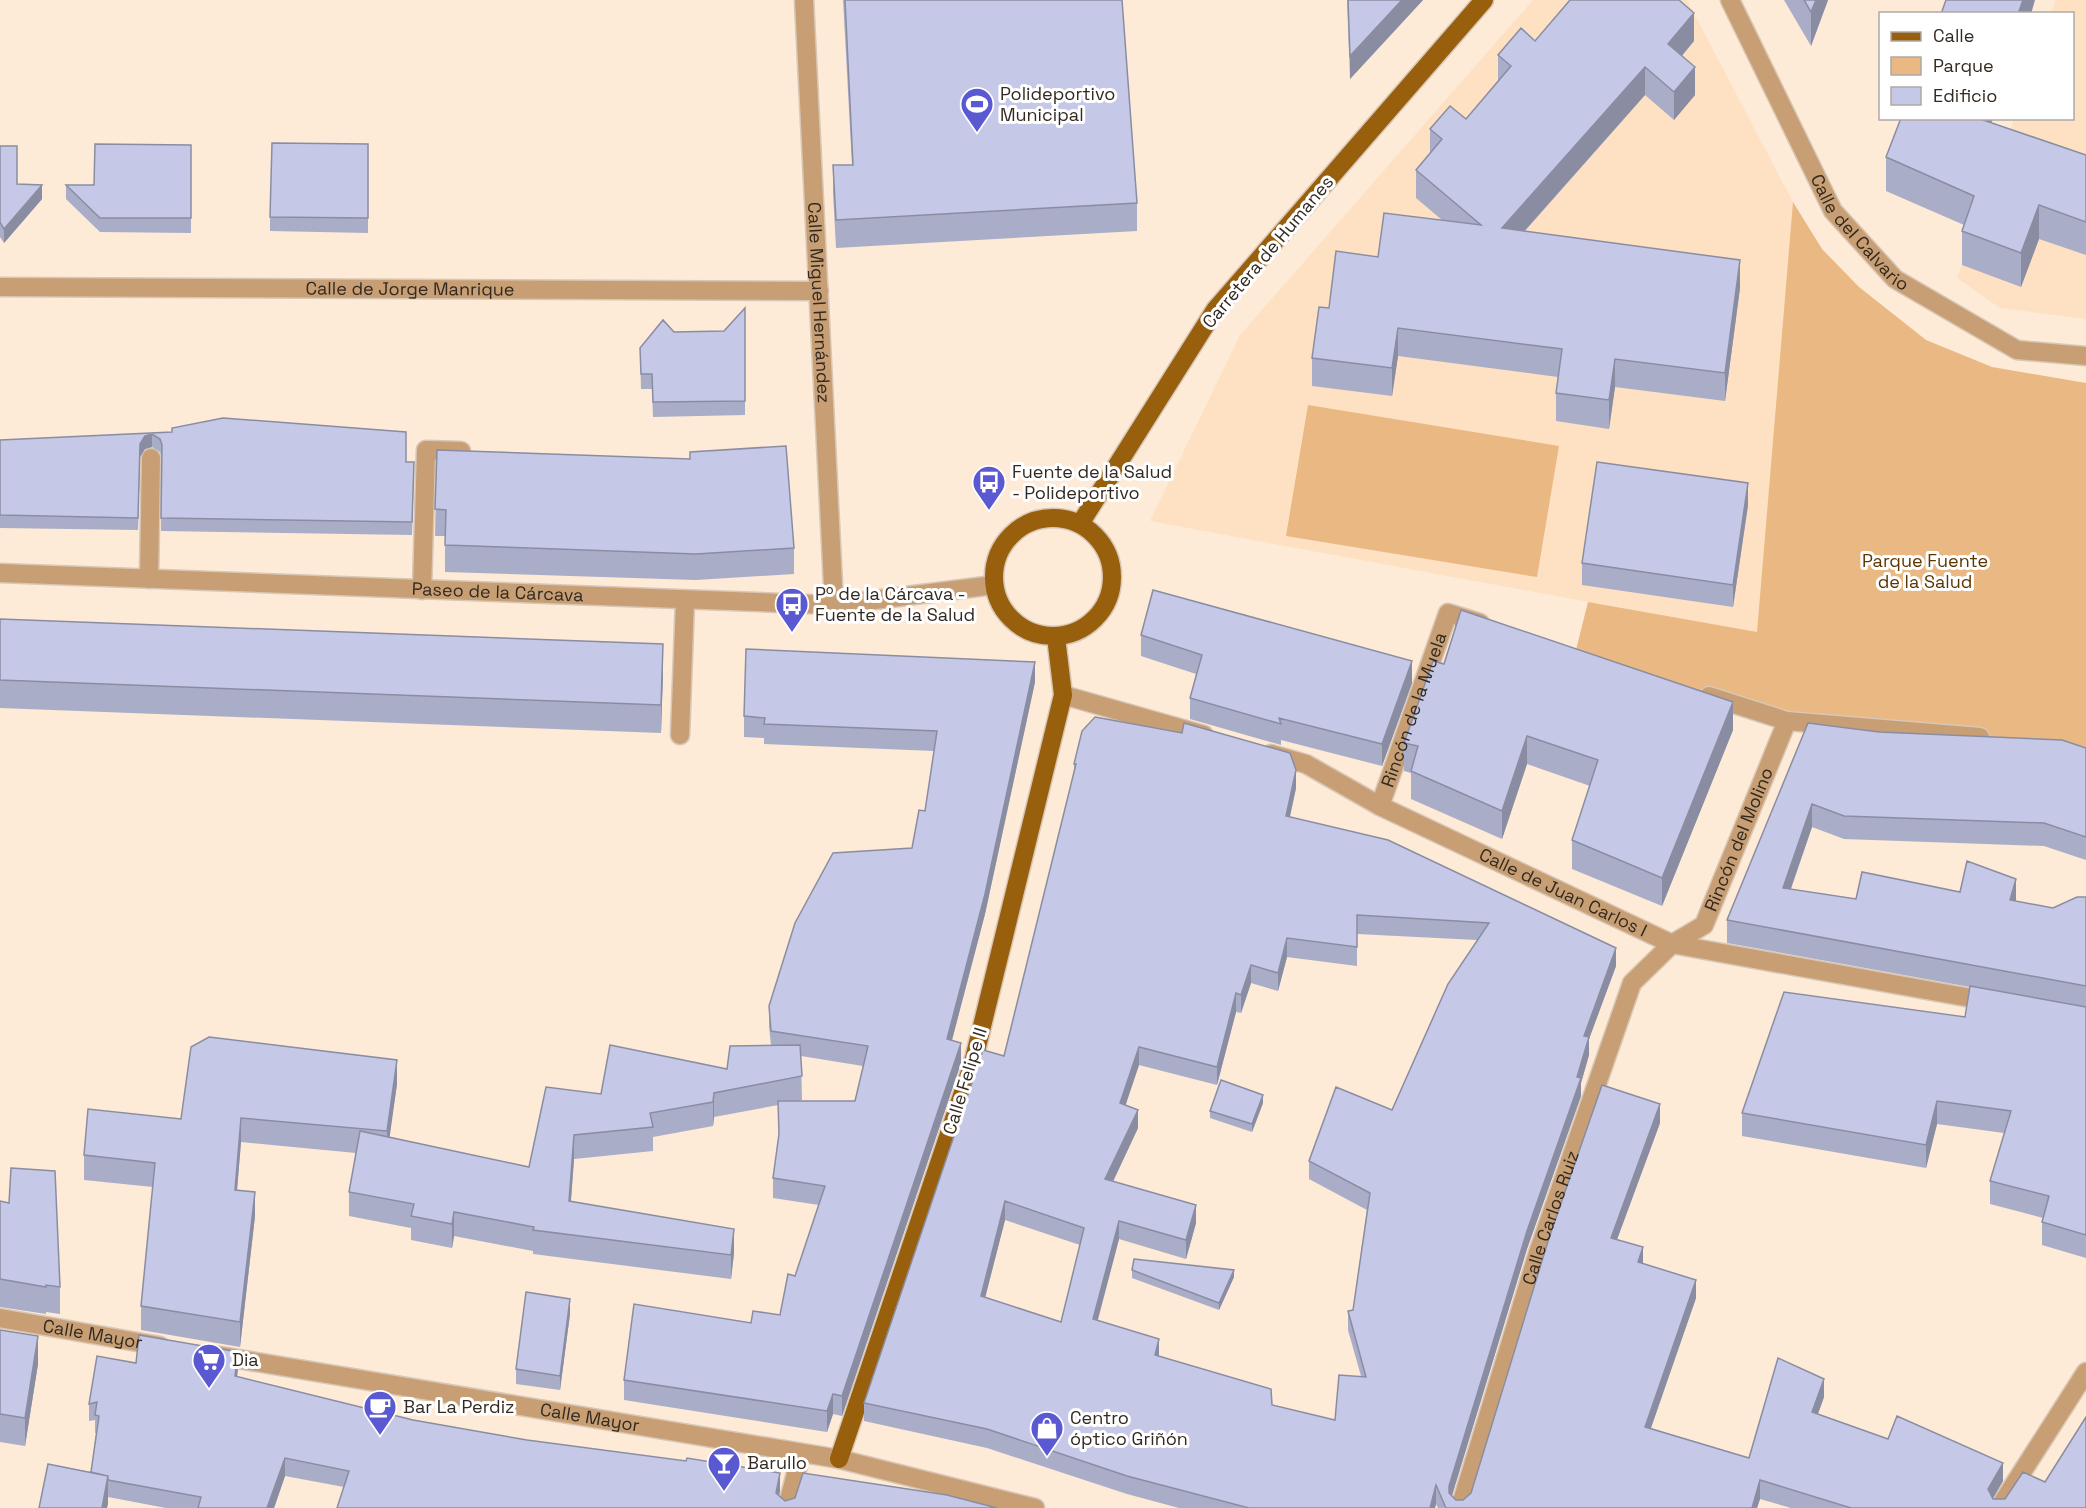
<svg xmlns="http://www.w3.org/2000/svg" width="2086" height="1508" font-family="'Space Grotesk',sans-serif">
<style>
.built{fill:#fee1c2}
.green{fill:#eab882}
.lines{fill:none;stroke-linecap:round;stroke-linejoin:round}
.minor-casing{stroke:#d8c7b6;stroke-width:21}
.major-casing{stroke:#d8c7b6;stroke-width:21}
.minor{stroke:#c89f74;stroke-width:18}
.major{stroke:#985f0c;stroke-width:18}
.wall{fill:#a9adc7;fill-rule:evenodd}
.shaded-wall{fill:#8a8da2}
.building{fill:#c5c9e7;stroke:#8a8da2;stroke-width:1.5;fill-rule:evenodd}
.labels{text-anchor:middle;stroke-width:6;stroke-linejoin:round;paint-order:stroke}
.poi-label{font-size:18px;fill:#322920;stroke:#fff;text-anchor:start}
.street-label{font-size:18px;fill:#322920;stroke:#fff}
.park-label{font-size:18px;fill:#5b3600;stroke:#fff}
</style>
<rect width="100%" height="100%" fill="#fdead7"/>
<path class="built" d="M1533 0H1687L1793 202 1757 633 1150 521 1240 335Z
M2056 0H2086V319L2000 308 1957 278 2014 119 2072 118V14L2051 13Z"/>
<path class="green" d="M1793 202 1822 249 1859 287 1926 340 1992 367 2086 383V751L1787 721 1575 654 1588 602 1757 632Z
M1308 405 1559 446 1537 577 1286 536Z"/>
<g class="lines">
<defs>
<g id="minor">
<path id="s1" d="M804 0 834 605"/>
<path id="s2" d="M1730 0 1833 211 1895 279 2017 350 2086 356"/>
<path id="s3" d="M0 287 819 291"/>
<path id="s4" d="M0 573 834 605 994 585"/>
<path d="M149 579 151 458"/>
<path d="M422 590 426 450 461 451"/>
<path d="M1063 695 1204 735"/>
<path d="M1709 696 1787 721 1980 737"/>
<path d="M680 735 685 600"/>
<path id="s5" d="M1271 754 1306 764 1380 806 1672 944 1993 1002"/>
<path id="s6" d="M1380 806 1448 613 1480 623"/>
<path id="s7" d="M0 1318 160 1346"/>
<path id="s8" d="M214 1355 839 1459 1035 1508"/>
<path d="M787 1508 801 1454"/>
<path id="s9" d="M1460 1508 1538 1253 1632 983 1672 944 1704 925 1787 721"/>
<path d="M1999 1508 2086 1372"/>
</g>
<path id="major" d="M994 577a59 59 0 1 1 118 0a59 59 0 1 1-118 0Z
M1080 524 1215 310 1484 0
M839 1459 973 1063 1063 695 1056 637"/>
</defs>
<use href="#minor" class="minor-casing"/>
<use href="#major" class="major-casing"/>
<use href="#minor" class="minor"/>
<use href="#major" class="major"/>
</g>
<path class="wall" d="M843 0H1122L1137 203V231L836 248 833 193V165H852Z
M1347 0H1423L1350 79Z
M1784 0H1828L1811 46Z
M1535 41H1694L1682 56 1695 95 1674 120 1645 95 1525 231 1740 288 1725 401 1615 387 1609 429 1556 421V393L1558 377 1398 356 1392 396 1312 386V358L1329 308 1378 257 1442 220 1416 198V170L1430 153V129L1466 119 1498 81V55Z
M1901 118H1993L1991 123 2086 155V255L2039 239 2021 287 1962 265V231L1964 225 1886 191V157Z
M368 144V233L270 231V217Z
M191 145V233L100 232 66 199V185H94Z
M0 146 17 184 42 199 4 243 0 237Z
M745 308V415L653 417 652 389H641L640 348 674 332 724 331Z
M172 432 406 462 414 475 412 535 161 531 162 458 160 452 152 447 145 449 140 457 138 530 0 528V440Z
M437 450 794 548V574L696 580 445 572V536H435Z
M1748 505 1733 607 1582 585V563Z
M0 619 663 672 661 733 0 708Z
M1141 635 1412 683 1382 766 1281 740V745L1190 719V698L1196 674 1141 656Z
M1433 661 1733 730 1662 906 1572 869V840L1590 786 1527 764 1502 839 1411 799V773L1404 771V743Z
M1035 682 985 914 952 1040 961 1063 842 1416 833 1414 827 1432 624 1400V1380L751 1323 780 1315 795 1276 819 1205 773 1198V1178L779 1138 778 1105 714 1117 713 1126 653 1137V1151L574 1159 571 1201 734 1253 731 1279 533 1254V1251L454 1236 452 1248 411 1240V1228L349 1216V1192L356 1153 241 1142 237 1190 255 1216 240 1347 141 1330V1306L153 1187 84 1180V1155L181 1119 397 1084 389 1137 529 1167 601 1094 727 1069 771 1045 769 1026V1006L912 848 925 811 934 751 764 744V738L744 737V716ZM801 1056 863 1066 855 1101H798L802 1100Z
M1808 723 1879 732 2086 748V860L2044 846 1844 839 1812 827 1791 889 1856 899 1960 892 2053 908 2086 897V1258L2042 1245V1222L2043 1218 1990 1204V1181L2004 1133 1937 1124 1926 1168 1742 1136V1113L1965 1017 1970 987 1727 943V920Z
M1074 764 1296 788 1290 817 1616 966 1589 1039V1055L1581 1083V1096L1527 1249 1452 1496 1456 1500H1463L1471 1493 1660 1123 1617 1239 1643 1264 1696 1298 1651 1428 1749 1458 1824 1397 1818 1414 2003 1481 1993 1498V1499L2086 1508H1791L1760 1499 1757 1508H1438L1436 1504 1435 1508H1179L1127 1494 987 1448 864 1421V1403L1004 1056 1074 774ZM1357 934 1477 940 1392 1110 1309 1161V1179L1367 1210 1353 1310 1348 1311V1330L1361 1376 1335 1420 1272 1405 1159 1357 1098 1320 1119 1239 1186 1259 1196 1223 1113 1182 1138 1128 1125 1105 1139 1065 1217 1085 1236 1012 1241 1013 1251 983 1278 991 1287 957 1357 966ZM1005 1220 1080 1245 1061 1322 985 1297Z
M1263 1103 1252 1132 1210 1118V1111Z
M0 1201 60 1287V1314L46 1312V1314L0 1307Z
M1132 1270 1234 1277 1219 1310 1132 1278Z
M570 1314 560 1390 516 1384V1369Z
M0 1330 38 1364 25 1446 0 1442Z
M139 1335 238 1352 237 1377 413 1420 527 1440 686 1461 687 1458 780 1473 779 1496 785 1501 795 1498 803 1473 947 1495 997 1508H337L344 1487 285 1476 274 1508H166L108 1497 107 1508H39L48 1464 91 1472 96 1433H95V1420L89 1421V1404L97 1356 136 1363Z"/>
<path class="shaded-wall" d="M1402 0H1423L1350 79V56Z
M1816 0H1828L1811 46V12Z
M2023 0H2035L2031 14H2018Z
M1694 13V41L1668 72V44Z
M1645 67V95L1502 256V228Z
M1695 67V95L1674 120V92Z
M1980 118H1993L1980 153Z
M42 185V199L4 243V229Z
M2039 205V239L2021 287V253Z
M1740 260V288L1725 401V373Z
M1398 328V356L1392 396V368Z
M1615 359V387L1609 429V400Z
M152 434V447L145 449 140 457 138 530 140 444 145 436Z
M1748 483V505L1733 607V585Z
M663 644V672L661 733V705Z
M1412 661V683L1382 766V744Z
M1035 662V682L985 914 947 1059V1039Z
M1733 702V730L1662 906V878Z
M1527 736V764L1502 839V811Z
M1296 770V788L1286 834V816Z
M1812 804V827L1783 911V888Z
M2016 879V902L2010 900Z
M1287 938V957L1278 991V973Z
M1616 948V966L1589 1039V1055L1581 1083V1096L1527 1249 1449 1505V1486L1527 1231 1577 1077 1584 1036Z
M1251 965V983L1241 1013V995Z
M1236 993V1012L1217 1085V1067Z
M961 1043V1063L842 1416V1396Z
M1139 1047V1065L1120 1122V1103Z
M397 1060V1084L387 1156V1131Z
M714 1093V1117L713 1126V1102Z
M1263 1095V1103L1252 1132V1124Z
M1937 1101V1124L1926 1168V1145Z
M1660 1104V1123L1611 1256V1238Z
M1138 1110V1128L1105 1198V1179Z
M241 1118V1142L235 1214V1190Z
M574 1135V1159L569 1225V1201Z
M255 1192V1216L240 1347V1322Z
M1005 1201V1220L981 1314V1296Z
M1196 1205V1223L1186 1259V1240Z
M454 1212V1236L452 1248V1224Z
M1119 1221V1239L1093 1337V1319Z
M734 1229V1253L731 1279V1255Z
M1643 1247V1265L1638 1262Z
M1234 1270V1277L1219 1310V1303Z
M1696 1280V1298L1645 1445V1427Z
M570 1299V1314L560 1390V1376Z
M38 1336V1364L25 1446V1418Z
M1159 1339V1357L1155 1355Z
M238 1352V1369L235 1394V1376Z
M1824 1379V1397L1812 1430V1412Z
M833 1394V1414L827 1432V1411Z
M285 1458V1476L274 1508H267Z
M2003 1463V1481L1988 1507V1489Z
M780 1473V1491L777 1508 776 1493Z
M108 1476V1504L107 1508H102Z
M1760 1480V1499L1757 1508H1752Z
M1436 1485V1504L1435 1508H1430Z"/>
<path class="building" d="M845 0H1122L1137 203 836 220 833 165H853Z
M1348 0H1402L1350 56Z
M1570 0H1679L1694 13 1668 44 1695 67 1674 92 1645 67 1502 228 1740 260 1725 373 1615 359 1609 400 1556 393 1562 349 1398 328 1392 368 1312 358 1319 307 1329 308 1336 251 1378 257 1384 213 1481 225 1416 170 1442 139 1430 129 1450 106 1466 119 1511 66 1498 55 1521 28 1535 41Z
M1804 0H1816L1811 12Z
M1946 0H2023L2018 14H1941Z
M1901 118H1980V119L2086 155V222L2039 205 2021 253 1962 231 1974 196 1886 157Z
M272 143 368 144V218L270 217Z
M95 144 191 145V218H100L66 185H94Z
M0 146H17V184L42 185 4 229 0 222Z
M745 308V401L653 402 652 374H641L640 348 663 320 674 332 724 331Z
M223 418 406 432V462H414L412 522 161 518 162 445 160 439 152 434 145 436 140 444 138 518 0 515V440L172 432V428Z
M786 446 794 548 696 554 445 545 446 510 435 509 437 450 690 459V452Z
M1597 462 1748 483 1733 585 1582 563Z
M1153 590 1412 661 1382 744 1279 718 1281 724 1190 698 1202 655 1141 635Z
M1461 610 1733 702 1662 878 1572 840 1598 760 1527 736 1502 811 1411 771 1418 746 1404 743 1433 661 1444 664Z
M0 619 663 644 661 705 0 680Z
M746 649 1035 662 985 894 947 1039 961 1043 842 1396 833 1394 827 1411 624 1380 634 1304 751 1323 753 1311 780 1315 788 1274 795 1276 825 1186 773 1178 779 1134 778 1101H855L868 1046 771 1031 769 1006 795 923 833 853 912 848 919 810 925 811 937 731 764 724 765 718 744 716Z
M1095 717 1182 733 1184 723 1290 753 1296 770 1286 816 1388 840 1616 948 1584 1036 1589 1037 1577 1077 1581 1078 1527 1231 1449 1486V1493L1456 1500H1463L1471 1493 1549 1238 1602 1085 1660 1104 1611 1238 1643 1247 1638 1262 1696 1280 1645 1427 1749 1458 1778 1358 1824 1379 1812 1412 1888 1439 1897 1416 2003 1463 1988 1489 1993 1499H2005L2023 1472 2045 1482 2086 1417V1508H1851L1760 1480 1752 1508H1446L1436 1485 1430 1508H1249L1127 1476 987 1429 864 1403 983 1050 1004 1056 1076 764H1074L1082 731ZM1357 915 1489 923 1448 984 1392 1110 1336 1087 1309 1161 1370 1193 1353 1310 1348 1311 1366 1377 1339 1375 1335 1420 1272 1405 1271 1389 1155 1355 1159 1339 1093 1319 1119 1221 1186 1240 1196 1205 1105 1179 1138 1110 1120 1103 1139 1047 1217 1067 1236 993 1241 995 1251 965 1278 973 1287 938 1357 947ZM1005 1201 1084 1228 1061 1322 981 1296Z
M1808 723 1879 732 2062 740 2086 748V837L2044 823 1844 816 1812 804 1783 888 1856 899 1862 872 1960 892 1967 861 2016 879 2010 900 2053 908 2077 897H2086V986L1727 920Z
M1970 986 2086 1007V1235L2042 1222 2049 1196 1990 1181 2011 1111 1937 1101 1926 1145 1742 1113 1784 992 1965 1017Z
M209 1037 397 1060 387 1131 241 1118 235 1190 255 1192 240 1322 141 1306 155 1163 84 1155 88 1109 181 1119 191 1047Z
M610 1045 727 1069 730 1046 800 1045 802 1076 714 1093 713 1102 650 1113 653 1127 574 1135 569 1201 734 1229 731 1255 533 1230 534 1227 454 1212 452 1224 411 1216 414 1204 349 1192 360 1131 529 1167 546 1087 601 1094Z
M1221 1080 1263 1095 1252 1124 1210 1111Z
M11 1168 55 1171 60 1287 46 1285V1287L0 1279V1201L9 1203Z
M1134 1259 1234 1270 1219 1303 1132 1270Z
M526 1292 570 1299 560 1376 516 1369Z
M0 1330 38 1336 25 1418 0 1414Z
M139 1335 238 1352 235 1376 413 1420 527 1440 686 1461 687 1458 780 1473 776 1493 785 1501 795 1498 803 1473 947 1495 997 1508H337L349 1471 285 1458 267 1508H198L201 1497 108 1480V1476L91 1472 99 1416 95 1415 97 1402 89 1404 97 1356 136 1363Z
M48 1464 108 1476 102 1508H39Z"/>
<defs>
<symbol id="stadium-pin" viewBox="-11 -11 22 30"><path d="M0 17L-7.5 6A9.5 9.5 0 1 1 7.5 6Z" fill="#5b59d1" stroke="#fff"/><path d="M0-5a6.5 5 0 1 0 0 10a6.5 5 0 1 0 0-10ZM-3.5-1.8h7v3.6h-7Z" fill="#fff"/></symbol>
<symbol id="bus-pin" viewBox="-11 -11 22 30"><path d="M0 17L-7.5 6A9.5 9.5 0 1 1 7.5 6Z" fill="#5b59d1" stroke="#fff"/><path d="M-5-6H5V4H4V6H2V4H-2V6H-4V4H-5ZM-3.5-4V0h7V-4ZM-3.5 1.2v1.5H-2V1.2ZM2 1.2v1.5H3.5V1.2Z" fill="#fff"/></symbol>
<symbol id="supermarket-pin" viewBox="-11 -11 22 30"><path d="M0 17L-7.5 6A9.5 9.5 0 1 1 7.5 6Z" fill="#5b59d1" stroke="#fff"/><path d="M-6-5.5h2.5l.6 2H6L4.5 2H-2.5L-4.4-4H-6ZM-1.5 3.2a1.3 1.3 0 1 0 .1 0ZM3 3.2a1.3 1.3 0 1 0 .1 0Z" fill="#fff"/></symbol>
<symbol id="cafe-pin" viewBox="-11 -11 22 30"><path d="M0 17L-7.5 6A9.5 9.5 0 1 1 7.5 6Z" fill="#5b59d1" stroke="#fff"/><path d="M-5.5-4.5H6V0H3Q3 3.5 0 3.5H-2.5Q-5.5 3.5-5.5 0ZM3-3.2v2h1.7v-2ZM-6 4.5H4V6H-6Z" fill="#fff"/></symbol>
<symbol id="shop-pin" viewBox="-11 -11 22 30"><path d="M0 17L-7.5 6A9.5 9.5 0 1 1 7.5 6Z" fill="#5b59d1" stroke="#fff"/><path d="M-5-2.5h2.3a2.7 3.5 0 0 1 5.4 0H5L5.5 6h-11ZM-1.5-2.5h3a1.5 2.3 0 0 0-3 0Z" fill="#fff"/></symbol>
<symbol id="bar-pin" viewBox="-11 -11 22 30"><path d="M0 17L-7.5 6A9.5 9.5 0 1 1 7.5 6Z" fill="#5b59d1" stroke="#fff"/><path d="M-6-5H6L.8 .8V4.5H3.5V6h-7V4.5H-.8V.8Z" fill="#fff"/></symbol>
</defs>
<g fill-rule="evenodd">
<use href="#stadium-pin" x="958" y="85" width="38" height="52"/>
<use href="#bus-pin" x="970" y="463" width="38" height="52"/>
<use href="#bus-pin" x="773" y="585" width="38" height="52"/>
<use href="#supermarket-pin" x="190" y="1341" width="38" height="52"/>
<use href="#cafe-pin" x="361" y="1388" width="38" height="52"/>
<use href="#shop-pin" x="1028" y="1409" width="38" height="52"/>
<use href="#bar-pin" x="705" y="1444" width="38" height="52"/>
</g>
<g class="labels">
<g class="poi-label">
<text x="1000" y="100">Polideportivo<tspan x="1000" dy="21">Municipal</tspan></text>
<text x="1012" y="478">Fuente de la Salud<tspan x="1012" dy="21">- Polideportivo</tspan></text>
<text x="815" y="600">Pº de la Cárcava -<tspan x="815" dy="21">Fuente de la Salud</tspan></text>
<text x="232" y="1366">Dia</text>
<text x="403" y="1413">Bar La Perdiz</text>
<text x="1070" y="1424">Centro<tspan x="1070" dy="21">óptico Griñón</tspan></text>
<text x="747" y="1469">Barullo</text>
</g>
<g class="street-label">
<text dy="6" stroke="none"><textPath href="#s2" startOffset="268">Calle del Calvario</textPath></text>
<text transform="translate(1268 252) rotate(-50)" y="6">Carretera de Humanes</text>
<text dy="6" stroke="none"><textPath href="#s3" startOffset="410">Calle de Jorge Manrique</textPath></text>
<text dy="6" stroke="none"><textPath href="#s1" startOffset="303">Calle Miguel Hernández</textPath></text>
<text dy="6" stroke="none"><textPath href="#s4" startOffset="498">Paseo de la Cárcava</textPath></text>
<text dy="6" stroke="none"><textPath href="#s6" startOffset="102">Rincón de la Muela</textPath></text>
<text dy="6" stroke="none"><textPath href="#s9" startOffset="738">Rincón del Molino</textPath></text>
<text dy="6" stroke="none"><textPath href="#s5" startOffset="324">Calle de Juan Carlos I</textPath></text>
<text transform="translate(965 1081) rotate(-73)" y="6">Calle Felipe II</text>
<text dy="6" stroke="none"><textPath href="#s9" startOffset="304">Calle Carlos Ruiz</textPath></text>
<text dy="6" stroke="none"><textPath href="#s7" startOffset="94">Calle Mayor</textPath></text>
<text dy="6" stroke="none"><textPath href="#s8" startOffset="381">Calle Mayor</textPath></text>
</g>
<g class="park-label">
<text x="1925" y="567">Parque Fuente<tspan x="1925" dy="21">de la Salud</tspan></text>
</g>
</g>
<rect x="1879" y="12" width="195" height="108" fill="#ffffff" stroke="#ada9a6" stroke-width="1.5"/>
<rect x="1891" y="32" width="30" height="9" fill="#985f0c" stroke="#ada9a6" stroke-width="1.5"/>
<text x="1933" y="42" font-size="18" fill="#322920">Calle</text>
<rect x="1891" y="57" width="30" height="18" fill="#eab882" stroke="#ada9a6" stroke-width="1.5"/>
<text x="1933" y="72" font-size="18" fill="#322920">Parque</text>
<rect x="1891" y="87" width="30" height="18" fill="#c5c9e7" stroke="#ada9a6" stroke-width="1.5"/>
<text x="1933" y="102" font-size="18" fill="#322920">Edificio</text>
</svg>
